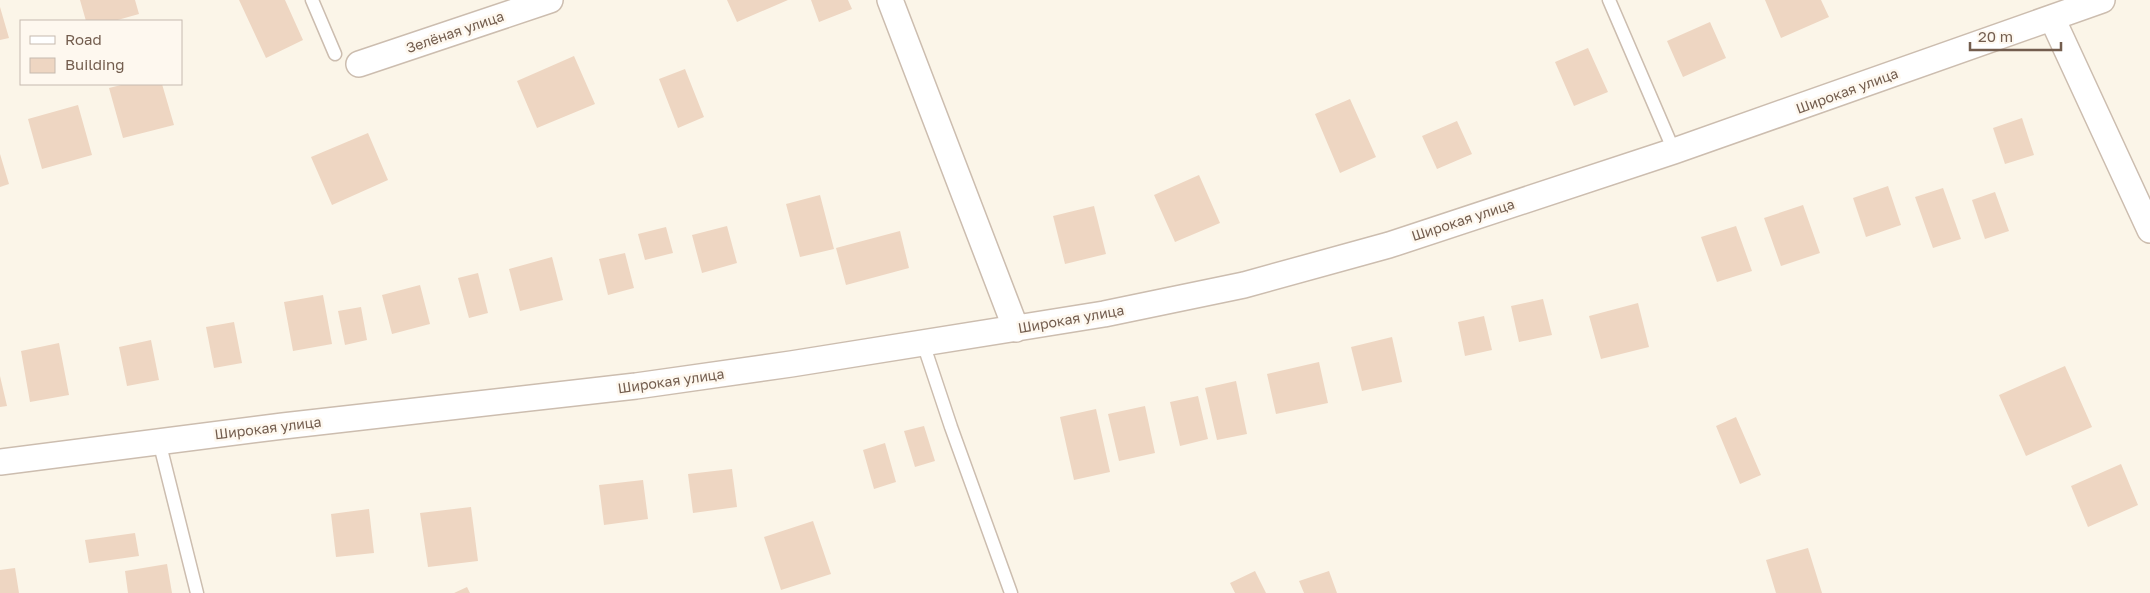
<svg xmlns="http://www.w3.org/2000/svg" width="2150" height="593" font-family="'Golos Text',sans-serif">
<style>
.building{fill:#eed6c2}
.lines{fill:none;stroke-linecap:round;stroke-linejoin:round}
.lane-casing{stroke:#ccbdaf;stroke-width:15}
.street-casing{stroke:#ccbdaf;stroke-width:28}
.lane{stroke:#fff;stroke-width:12}
.street{stroke:#fff;stroke-width:25}
.labels{text-anchor:middle;stroke-width:5;stroke-linejoin:round;paint-order:stroke}
.street-label{font-size:14px;fill:#735d4e;stroke:#fef8ef}
</style>
<rect width="100%" height="100%" fill="#fbf5e8"/>
<path class="building" d="M80 0H135L139 14 114 21H86Z
M239 0H285L303 40 266 58Z
M727 0H788L737 22Z
M811 0H848L852 9 819 22Z
M1765 0H1821L1829 17 1781 38Z
M0 7 9 38 0 40Z
M1710 22 1726 58 1683 77 1667 41Z
M1588 48 1608 92 1574 106 1555 62Z
M574 56 595 104 537 128 517 81Z
M685 69 704 117 678 128 659 79Z
M125 84H162L174 125 123 138 109 88Z
M1350 99 1376 157 1340 173 1315 114Z
M78 105 92 155 42 169 28 119Z
M2022 118 2034 155 2005 164 1993 128Z
M1457 121 1472 154 1437 169 1422 136Z
M368 133 388 180 332 205 311 157Z
M0 154 9 184 0 187Z
M1199 175 1220 223 1175 242 1154 195Z
M1888 186 1901 225 1866 237 1853 198Z
M1943 188 1961 239 1933 248 1915 197Z
M1995 192 2009 231 1985 239 1972 200Z
M820 195 834 249 800 257 786 204Z
M1803 205 1820 253 1781 266 1764 218Z
M1094 206 1106 254 1065 264 1053 216Z
M727 226 737 263 702 273 692 235Z
M1736 226 1752 271 1717 282 1701 237Z
M666 227 673 253 645 260 638 234Z
M900 231 909 268 846 285 836 248Z
M625 253 634 288 608 295 599 259Z
M552 257 563 300 520 311 509 269Z
M478 273 488 313 469 318 458 278Z
M420 285 430 324 392 334 382 295Z
M323 295 332 344 293 351 284 302Z
M1543 299 1552 335 1519 342 1511 306Z
M1638 303 1649 347 1601 359 1589 316Z
M361 307 367 340 345 345 338 311Z
M1484 316 1492 350 1465 356 1458 322Z
M234 322 242 363 214 368 206 327Z
M1392 337 1402 382 1362 391 1351 347Z
M151 340 159 380 127 386 119 347Z
M59 343 69 395 30 402 21 351Z
M1319 362 1328 403 1276 414 1267 374Z
M2065 366 2092 427 2026 456 1999 395Z
M0 376 7 406 0 407Z
M1236 381 1247 434 1217 440 1205 388Z
M1198 396 1208 439 1180 446 1170 402Z
M1145 406 1155 453 1119 461 1108 414Z
M1096 409 1110 472 1074 480 1060 417Z
M1736 417 1761 475 1740 484 1716 426Z
M924 426 935 461 915 467 904 431Z
M885 443 896 482 874 489 863 450Z
M2121 464 2138 505 2088 527 2071 486Z
M732 469 737 507 693 513 688 474Z
M643 480 648 519 604 525 599 485Z
M471 507 478 561 428 567 420 513Z
M369 509 374 553 336 557 331 514Z
M813 521 831 574 781 590 764 537Z
M135 533 139 556 89 563 85 540Z
M1808 548 1822 593H1776L1766 560Z
M167 564 172 593H128L125 571Z
M15 568 19 593H0V570Z
M1255 571 1266 593H1235L1230 583Z
M1329 571 1337 593H1304L1299 581Z
M467 587 470 593H454Z"/>
<g class="lines">
<defs>
<path id="lane" d="M312 0 335 54
M1609 0 1674 151
M923 343 951 427 1011 593
M159 441 197 593"/>
<path id="street" d="M890 0 1016 329
M2052 18 2150 230
M359 64 550 0
M0 462 283 426 636 386 791 364 1104 314 1244 285 1389 245 1674 151 2102 0"/>
</defs>
<use href="#lane" class="lane-casing"/>
<use href="#street" class="street-casing"/>
<use href="#lane" class="lane"/>
<use href="#street" class="street"/>
</g>
<g class="labels">
<g class="street-label">
<text transform="translate(455 32) rotate(-19)" y="5">Зелёная улица</text>
<text transform="translate(1847 91) rotate(-20)" y="5">Широкая улица</text>
<text transform="translate(1463 220) rotate(-18)" y="5">Широкая улица</text>
<text transform="translate(1071 319) rotate(-10)" y="5">Широкая улица</text>
<text transform="translate(671 381) rotate(-8)" y="5">Широкая улица</text>
<text transform="translate(268 428) rotate(-7)" y="5">Широкая улица</text>
</g>
</g>
<rect x="20" y="20" width="162" height="65" fill="#fef8ef" stroke="#c6baaf"/>
<rect x="30" y="36" width="25" height="8" fill="#ffffff" stroke="#c6baaf"/>
<text x="65" y="45" font-size="15" fill="#735d4e">Road</text>
<rect x="30" y="58" width="25" height="15" fill="#eed6c2" stroke="#c6baaf"/>
<text x="65" y="70" font-size="15" fill="#735d4e">Building</text>
<path d="M1970 42v8h91v-8" fill="none" stroke="#735d4e" stroke-width="2.5"/>
<text x="1978" y="42" font-size="15" fill="#735d4e" stroke="#fef8ef" stroke-width="4" paint-order="stroke">20 m</text>
</svg>
